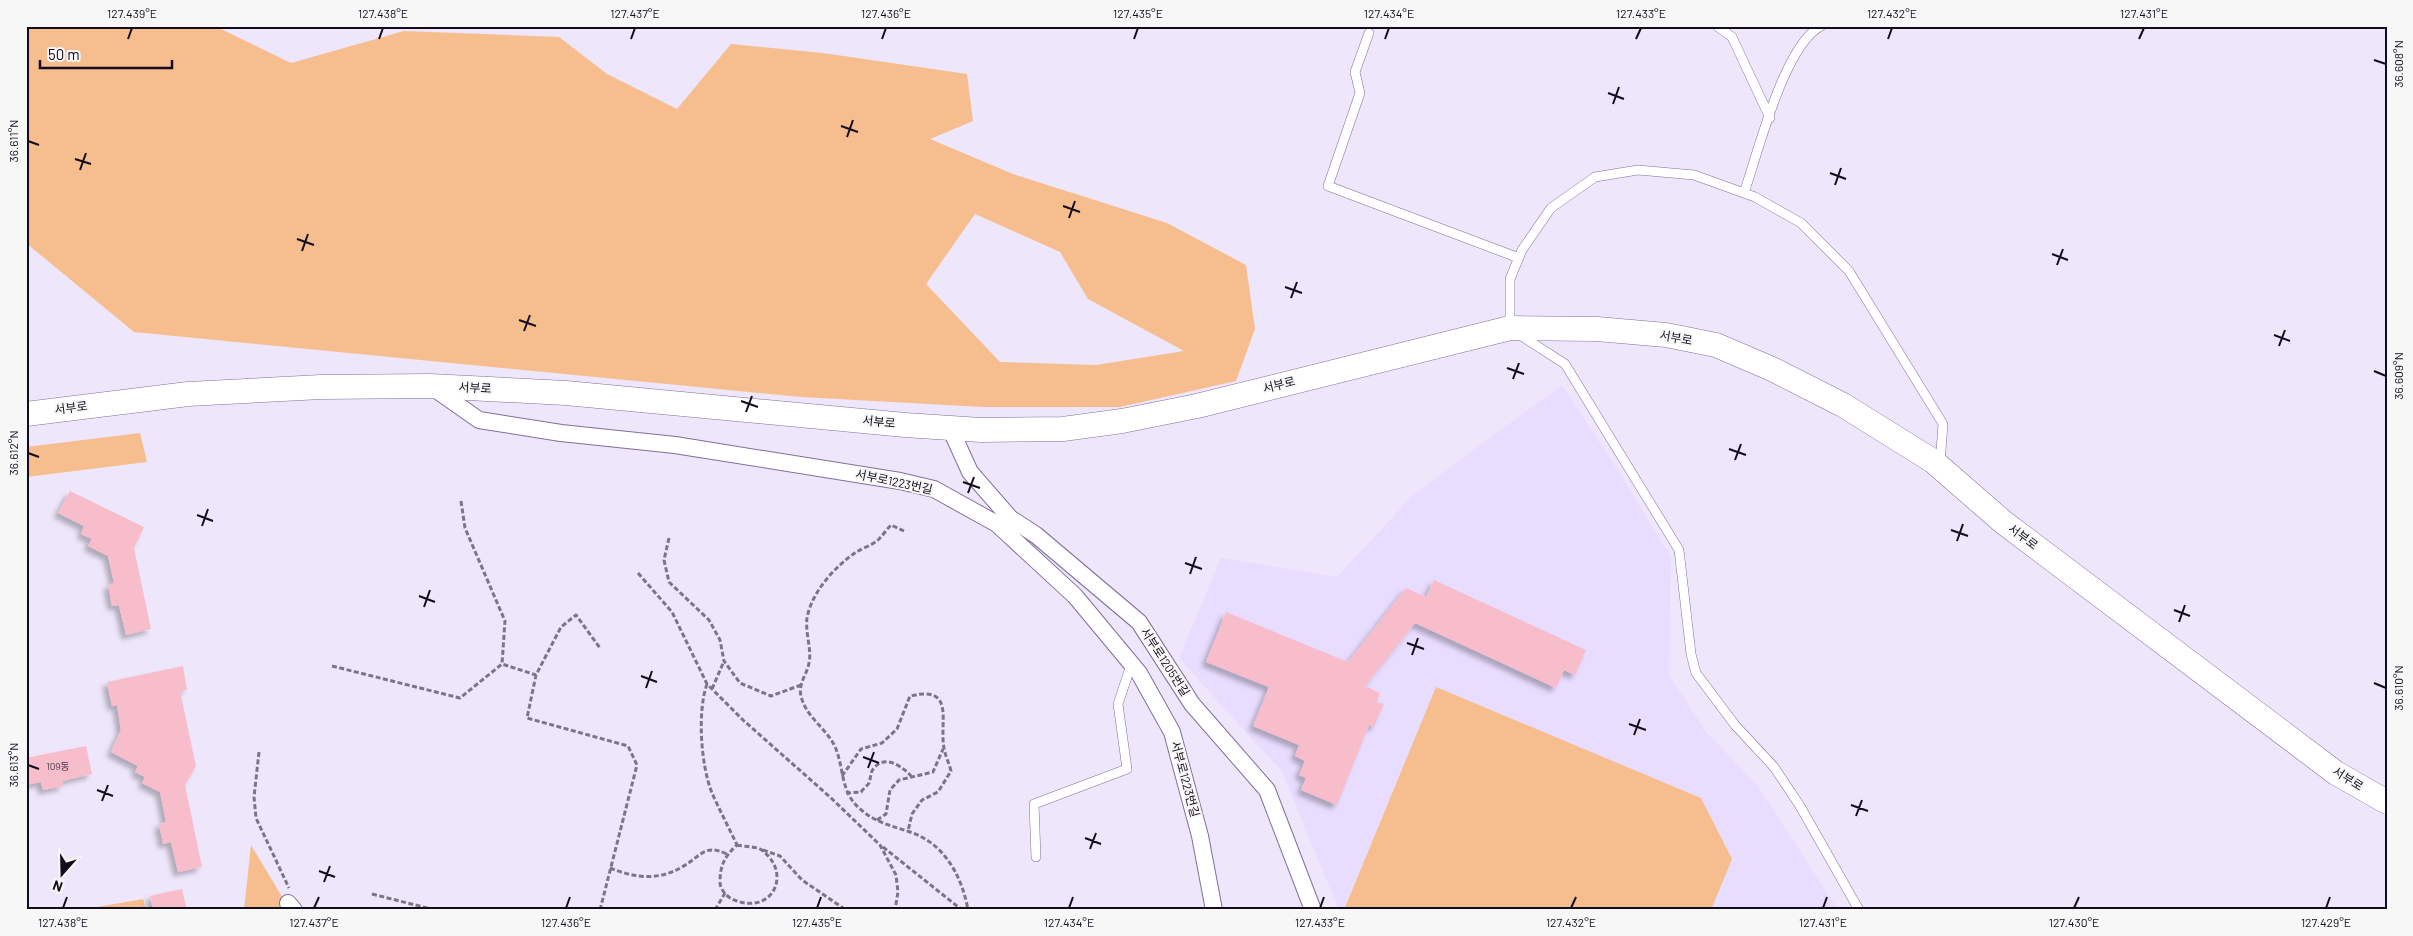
<svg xmlns="http://www.w3.org/2000/svg" width="2413" height="936" font-family="Barlow,'Noto Sans KR',sans-serif">
<style>
.built{fill:#e9ddff}
.green{fill:#f6be8e;fill-rule:evenodd}
.building{fill:#f7bdcb;filter:url(#shadow)}
.lines{fill:none;stroke-linecap:round;stroke-linejoin:round}
.lane-casing{stroke:#806f9b;stroke-width:10}
.street-casing{stroke:#806f9b;stroke-width:18}
.secondary-casing{stroke:#806f9b;stroke-width:25}
.path{stroke:#7c7587;stroke-width:3;stroke-dasharray:5 2.5;stroke-linecap:butt}
.lane{stroke:#fff;stroke-width:9}
.street{stroke:#fff;stroke-width:16}
.secondary{stroke:#fff;stroke-width:24}
.ticks{fill:none;stroke:#130c1d;stroke-width:2}
.labels{text-anchor:middle;stroke-width:4;stroke-linejoin:round;paint-order:stroke}
.number-label{font-size:10px;fill:#4c3848}
.street-label{font-size:12px;fill:#130c1d;stroke:#f7f7f7}
.neatline{fill:none;stroke:#130c1d;stroke-width:2}
.ticks-label{font-size:12px;text-anchor:middle;fill:#130c1d}
</style>
<defs>
<filter id="shadow"><feDropShadow dx="-4.5" dy="4.5" stdDeviation="2.5" flood-color="#0004"/></filter>
</defs>
<rect width="100%" height="100%" fill="#eee6fa"/>
<path class="built" d="M1562 385 1619 472 1671 557 1669 675 1707 733 1758 786 1838 910H1339L1282 772 1179 658 1221 558 1337 577 1413 495Z"/>
<path class="green" d="M26 26H215L291 63 404 31 559 37 607 74 677 109 731 44 823 53 967 74 973 121 930 139 1013 174 1167 223 1246 265 1255 329 1236 381 1120 407H983L801 397 134 332 26 243ZM975 214 1060 252 1088 299 1184 351 1096 365 1000 362 926 284Z
M140 433 147 462 26 477V447Z
M1436 687 1701 798 1732 859 1711 910H1344Z
M251 845 290 910H244Z
M143 899 146 910H94L97 907Z"/>
<path class="building" d="M70 491 144 527 134 548 151 629 126 635 119 605 112 606 108 585 114 583 108 556 88 546 92 539 81 534 84 526 58 513Z
M1434 580 1586 650 1575 675 1564 670 1556 688 1415 623 1365 686 1380 693 1377 702 1384 704 1374 727 1369 725 1337 805 1301 790 1306 778 1299 775 1305 761 1295 756 1299 745 1253 726 1269 687 1206 662 1226 612 1348 662 1406 588 1426 597Z
M183 666 187 690 180 691 196 766 185 785 202 867 178 872 171 842 163 844 159 824 166 822 160 792 142 783 145 777 135 772 138 766 111 752 121 730 117 705 112 706 107 682Z
M86 746 92 774 62 781 63 786 43 790 41 782 26 785V758Z
M182 889 187 910H153L150 896Z"/>
<g class="lines">
<defs>
<path id="lane" d="M1717 26 1732 37 1770 118
M1369 33 1355 72 1360 93 1328 186 1519 258
M1744 193C1758 153 1784 45 1821 26
M1510 327V279L1522 250 1551 208 1595 177 1638 170 1694 175 1755 197 1801 223 1849 271 1943 424 1940 464
M1520 335 1565 364 1679 550 1691 654 1696 673 1735 725 1774 767 1800 806 1859 910
M1036 857 1034 804 1127 769 1118 704 1131 665"/>
<path id="street" d="M432 387 479 420 561 433 675 445 900 481 934 489 997 524 1075 596 1139 673 1172 732 1200 836 1214 910
M950 428 970 472 1010 518 1036 535 1139 622 1192 704 1267 790 1313 910
M288 903 294 910"/>
<path id="secondary" d="M26 414 188 394 321 387 430 386 566 393 905 425 981 430 1063 429 1122 421 1197 406 1510 328 1597 329 1666 335 1716 345 1772 369 1843 405 1933 461 2003 522 2336 773 2387 802"/>
</defs>
<use href="#lane" class="lane-casing"/>
<use href="#street" class="street-casing"/>
<use href="#secondary" class="secondary-casing"/>
<path class="path" d="M461 501 465 528 505 621 502 664
M904 531 891 525C887 529 883 535 879 539 873 545 863 548 856 552 835 567 812 591 807 618 805 633 812 650 809 663 807 675 798 683 801 696 806 718 828 729 836 749 844 770 841 792 859 808 874 822 892 826 910 832 944 843 962 876 968 910
M669 538 664 560 669 582 709 620 720 640 724 661 740 683 771 696 801 685
M638 573 672 612 707 684 743 720 830 797 880 845 896 875 898 892 895 910
M332 666 460 698 502 664 536 675
M707 684C697 712 701 766 712 793 720 811 729 828 737 845
M712 689 724 661
M259 752 254 797 256 818 289 888
M842 776 861 749 882 743 897 729 910 696C956 685 939 721 944 748 945 755 949 763 951 771L938 792 922 800 912 814 908 831
M846 793 861 792C863 789 867 786 869 783 871 778 870 772 874 768 885 754 903 767 911 776
M877 820 886 814 890 790 899 780 933 772 943 749
M737 845C745 847 758 846 763 851 793 875 771 917 732 899 726 896 720 889 720 882 720 865 725 856 737 845Z
M883 847 962 910
M763 850 780 856 802 880 846 910
M610 868C635 878 658 881 682 867 701 857 703 843 727 854
M372 894 435 910
M600 910 637 765 628 746 527 718 536 675 561 627 576 615 600 648
M715 910 725 893"/>
<use href="#lane" class="lane"/>
<use href="#street" class="street"/>
<use href="#secondary" class="secondary"/>
</g>
<path class="ticks" d="M128 39 132 28M379 39 383 28M631 39 635 28M882 39 886 28M1134 39 1138 28M1385 39 1389 28M1636 39 1641 28M1888 39 1892 28M2139 39 2144 28M2374 60 2386 64M1608 93 1624 99M1613 104 1619 87M841 126 858 132M847 137 853 120M28 141 39 145M75 159 91 164M80 170 86 153M1830 173 1846 179M1835 185 1841 168M1063 206 1080 212M1069 218 1075 201M297 239 314 245M302 251 308 234M2052 254 2068 260M2057 265 2063 249M1285 287 1302 293M1291 298 1297 282M519 320 536 326M524 331 530 315M2274 335 2290 341M2279 346 2285 330M1507 368 1524 374M2374 371 2386 376M1513 379 1519 363M741 401 758 407M746 412 752 396M1729 449 1746 455M28 453 39 457M1735 460 1741 444M963 482 980 488M968 493 974 477M197 515 213 521M202 526 208 509M1951 530 1968 536M1957 541 1963 524M1185 563 1202 569M1190 574 1196 557M419 596 435 602M424 607 430 590M2174 610 2190 616M2179 622 2185 605M1407 643 1424 649M1412 655 1418 638M641 676 657 682M2374 683 2386 688M646 688 652 671M1629 724 1646 730M1634 735 1640 719M863 757 879 763M28 765 39 769M868 768 874 752M97 790 113 796M102 801 108 785M1851 805 1868 811M1856 816 1862 800M1085 838 1101 844M1090 849 1096 833M319 871 335 877M324 882 330 866M63 908 67 897M314 908 319 897M566 908 570 897M817 908 821 897M1069 908 1073 897M1320 908 1324 897M1571 908 1576 897M1823 908 1827 897M2074 908 2079 897M2326 908 2330 897"/>
<g class="labels">
<g class="number-label">
<text x="58" y="770">109동</text>
</g>
<g class="street-label">
<text transform="translate(1676 338) rotate(10)" y="4">서부로</text>
<text transform="translate(1279 385) rotate(-14)" y="4">서부로</text>
<text transform="translate(475 388) rotate(3)" y="4">서부로</text>
<text transform="translate(71 408) rotate(-7)" y="4">서부로</text>
<text transform="translate(879 422) rotate(6)" y="4">서부로</text>
<text transform="translate(894 482) rotate(12)" y="4">서부로1223번길</text>
<text transform="translate(2023 537) rotate(37)" y="4">서부로</text>
<text transform="translate(1165 662) rotate(57)" y="4">서부로1205번길</text>
<text transform="translate(1185 779) rotate(75)" y="4">서부로1223번길</text>
<text transform="translate(2348 779) rotate(32)" y="4">서부로</text>
</g>
</g>
<rect width="2413" height="936" fill="none" stroke="#f7f7f7" stroke-width="55"/>
<g transform="translate(62 874) rotate(200)" stroke="#f7f7f7" stroke-width="4" paint-order="stroke">
<path d="M0-4L9 19L0 12L-9 19Z" fill="#130c1d"/>
<text y="-8" font-size="14" font-weight="bold" text-anchor="middle" fill="#130c1d">N</text>
</g>
<path d="M40 60v8h132v-8" fill="none" stroke="#130c1d" stroke-width="2.5"/>
<text x="48" y="60" font-size="15" fill="#130c1d" stroke="#f7f7f7" stroke-width="4" paint-order="stroke">50 m</text>
<rect x="28" y="28" width="2358" height="880" class="neatline"/>
<g class="ticks-label">
<text x="132" y="18">127.439°E</text>
<text x="383" y="18">127.438°E</text>
<text x="635" y="18">127.437°E</text>
<text x="886" y="18">127.436°E</text>
<text x="1138" y="18">127.435°E</text>
<text x="1389" y="18">127.434°E</text>
<text x="1641" y="18">127.433°E</text>
<text x="1892" y="18">127.432°E</text>
<text x="2144" y="18">127.431°E</text>
<text transform="translate(2399 64) rotate(-90)" y="4">36.608°N</text>
<text transform="translate(14 141) rotate(-90)" y="4">36.611°N</text>
<text transform="translate(2399 376) rotate(-90)" y="4">36.609°N</text>
<text transform="translate(14 453) rotate(-90)" y="4">36.612°N</text>
<text transform="translate(2399 688) rotate(-90)" y="4">36.610°N</text>
<text transform="translate(14 765) rotate(-90)" y="4">36.613°N</text>
<text x="63" y="927">127.438°E</text>
<text x="314" y="927">127.437°E</text>
<text x="566" y="927">127.436°E</text>
<text x="817" y="927">127.435°E</text>
<text x="1069" y="927">127.434°E</text>
<text x="1320" y="927">127.433°E</text>
<text x="1571" y="927">127.432°E</text>
<text x="1823" y="927">127.431°E</text>
<text x="2074" y="927">127.430°E</text>
<text x="2326" y="927">127.429°E</text>
</g>
</svg>
